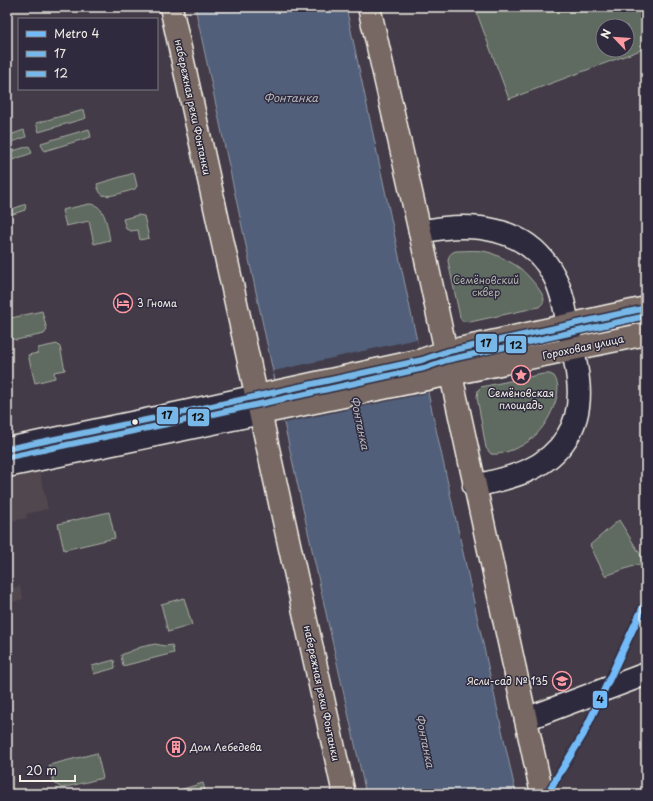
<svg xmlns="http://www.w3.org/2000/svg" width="653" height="801" font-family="'Playpen Sans',sans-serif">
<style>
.built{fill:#51474f}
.green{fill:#5e6a60;stroke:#a9aea4;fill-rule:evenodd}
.water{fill:#515e7a;stroke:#9299a6}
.pier{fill:#433b48}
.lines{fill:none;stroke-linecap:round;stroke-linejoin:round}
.minor-casing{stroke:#f4f1e8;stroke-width:25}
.major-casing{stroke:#f4f1e8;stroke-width:25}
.minor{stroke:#2f2a3d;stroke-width:22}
.major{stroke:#776864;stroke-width:22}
.bus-1-casing{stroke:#2f2a3d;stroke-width:9}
.bus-2-casing{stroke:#2f2a3d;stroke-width:9}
.bus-1{stroke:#77b8e8;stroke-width:6}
.bus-2{stroke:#77b8e8;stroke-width:6}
.metro-1-casing{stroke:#2f2a3d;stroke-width:10}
.metro-1{stroke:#73baf8;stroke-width:7}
.bus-dot{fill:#f4f1e8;stroke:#2f2a3d;stroke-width:1.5}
.labels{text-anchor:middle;stroke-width:3;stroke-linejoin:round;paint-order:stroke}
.street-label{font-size:10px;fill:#f4f1e8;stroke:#2f2a3d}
.park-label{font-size:10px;fill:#b0b4ab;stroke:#2f2a3d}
.poi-label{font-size:10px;fill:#f4f1e8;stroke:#2f2a3d;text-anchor:start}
.water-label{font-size:11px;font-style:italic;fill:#b3b6bc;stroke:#2f2a3d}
.line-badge{stroke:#2f2a3d;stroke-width:1.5}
.pale-badge-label{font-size:11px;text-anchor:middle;font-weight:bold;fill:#111}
</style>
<rect width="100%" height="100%" fill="#433b48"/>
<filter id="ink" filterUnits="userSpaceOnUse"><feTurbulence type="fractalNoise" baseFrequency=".025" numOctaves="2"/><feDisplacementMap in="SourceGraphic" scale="8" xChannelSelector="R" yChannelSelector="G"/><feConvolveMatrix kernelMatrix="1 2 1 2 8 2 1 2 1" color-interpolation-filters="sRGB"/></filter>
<g filter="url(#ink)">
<path class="built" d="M39 469 48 509 26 514 27 518 7 522V475Z
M7 570 12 588 20 586 23 599 7 604Z"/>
<path class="green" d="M489 7H646V48L509 99 476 11ZM603 26H627V50H603Z
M84 110 86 118 39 132 36 123Z
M89 129 91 137 44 151 41 143Z
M24 130 26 137 7 144V136Z
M29 146 32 153 7 162V153Z
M134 173 137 186 135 189C129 191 108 198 103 195 99 193 98 188 97 184Z
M26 204 25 210 7 216V211Z
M89 204C106 204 107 227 110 240L94 244 89 221 66 226 62 210Z
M138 215 144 216 149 238 140 240 138 230 131 231 126 229 123 219Z
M456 251C467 251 480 249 491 253 501 257 512 262 521 269 527 274 543 292 544 299 544 303 541 305 539 307L470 322 462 321 460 317 448 261C449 255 450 253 456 251Z
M42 311 47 330 44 334 16 340 11 338 7 319Z
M57 344 60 347 65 370 54 372 55 378 35 383 28 355 38 353V348Z
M543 374H550L554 376C560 385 558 394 555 403 547 426 532 444 509 451 504 453 497 455 491 454L486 448 477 397 478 390 481 387Z
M109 512 115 538 64 550 58 524Z
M619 520 645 562 605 576 590 545Z
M184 598 192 625 168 632 161 604Z
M155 644 165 646 172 645 174 653 123 666 121 655 141 647Z
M114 660 115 668 94 674 92 666Z
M97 753 103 778 62 788 54 783 49 765Z
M203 783 206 794H177L176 791Z"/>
<path class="water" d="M195 7H346L427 388 516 794H366L284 423Z"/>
<path class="pier" d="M417 339 428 393 284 423 274 371Z"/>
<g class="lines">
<defs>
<path id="minor" d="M420 232C470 221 528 225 554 276 565 297 567 324 572 346 579 377 585 409 567 437 546 471 510 478 474 486
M7 449 189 411 257 396
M7 466 261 413
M526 719 646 674"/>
<path id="major" d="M171 7 344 794
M369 7 420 232 542 794
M257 396 422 360 445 352 646 308
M261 413 646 334"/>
</defs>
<use href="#minor" class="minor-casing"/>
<use href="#major" class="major-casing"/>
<use href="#minor" class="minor"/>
<use href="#major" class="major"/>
<defs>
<path id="bus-1" d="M7 449 189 411 422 360 445 352 646 308"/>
<path id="bus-2" d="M9 457 191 419 424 368 447 360 646 316"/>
</defs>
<use href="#bus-1" class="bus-1-casing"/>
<use href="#bus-2" class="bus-2-casing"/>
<use href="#bus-1" class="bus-1"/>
<use href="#bus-2" class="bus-2"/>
<defs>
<path id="metro-1" d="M547 794 583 735 646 601"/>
</defs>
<use href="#metro-1" class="metro-1-casing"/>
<use href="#metro-1" class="metro-1"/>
</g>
</g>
<defs>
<symbol id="hotel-ring" viewBox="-11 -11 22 22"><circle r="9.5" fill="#2f2a3d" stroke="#ff9aa2" stroke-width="1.5"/><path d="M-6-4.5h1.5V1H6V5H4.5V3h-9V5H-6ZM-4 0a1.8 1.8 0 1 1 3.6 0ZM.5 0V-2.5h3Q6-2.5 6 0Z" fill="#ff9aa2"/></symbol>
<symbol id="sight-ring" viewBox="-11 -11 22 22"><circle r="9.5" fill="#2f2a3d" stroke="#ff9aa2" stroke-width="1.5"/><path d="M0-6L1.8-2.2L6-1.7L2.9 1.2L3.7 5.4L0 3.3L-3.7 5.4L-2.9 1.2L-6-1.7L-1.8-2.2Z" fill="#ff9aa2"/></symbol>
<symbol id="school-ring" viewBox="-11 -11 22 22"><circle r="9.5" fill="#2f2a3d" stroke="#ff9aa2" stroke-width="1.5"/><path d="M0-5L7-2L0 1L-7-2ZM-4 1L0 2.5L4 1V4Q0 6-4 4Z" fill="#ff9aa2"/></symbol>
<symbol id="building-ring" viewBox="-11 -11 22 22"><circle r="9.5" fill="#2f2a3d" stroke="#ff9aa2" stroke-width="1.5"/><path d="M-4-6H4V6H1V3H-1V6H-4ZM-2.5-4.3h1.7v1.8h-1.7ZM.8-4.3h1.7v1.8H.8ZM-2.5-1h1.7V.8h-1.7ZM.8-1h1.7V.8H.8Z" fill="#ff9aa2"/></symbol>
</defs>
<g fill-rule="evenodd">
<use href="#hotel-ring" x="112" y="292" width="22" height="22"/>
<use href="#sight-ring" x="510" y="364" width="22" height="22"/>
<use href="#school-ring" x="551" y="670" width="22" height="22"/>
<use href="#building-ring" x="165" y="736" width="22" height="22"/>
</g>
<circle class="bus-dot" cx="135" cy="422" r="3.5"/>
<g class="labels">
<g class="street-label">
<text transform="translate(193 107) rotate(78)" y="4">набережная реки Фонтанки</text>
<text transform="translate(583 347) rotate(-12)" y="4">Гороховая улица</text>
<text transform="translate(322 693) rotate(78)" y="4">набережная реки Фонтанки</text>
</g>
<g class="park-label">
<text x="486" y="284">Семёновский<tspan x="486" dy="12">сквер</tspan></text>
</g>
<g class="poi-label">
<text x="137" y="307">3 Гнома</text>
<text x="521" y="397" text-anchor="middle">Семёновская<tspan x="521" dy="12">площадь</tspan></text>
<text x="548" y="685" text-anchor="end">Ясли-сад № 135</text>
<text x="190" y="751">Дом Лебедева</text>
</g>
<g class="water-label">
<text x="291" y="102">Фонтанка</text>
<text transform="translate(360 423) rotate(78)" y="4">Фонтанка</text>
<text transform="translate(425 741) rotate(78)" y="4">Фонтанка</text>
</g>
</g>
<g class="line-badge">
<rect x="475" y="333" width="23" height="20" rx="4" fill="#77b8e8"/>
<rect x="505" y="335" width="22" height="19" rx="4" fill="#77b8e8"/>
<rect x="156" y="406" width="23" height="19" rx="4" fill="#77b8e8"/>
<rect x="187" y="408" width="23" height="19" rx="4" fill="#77b8e8"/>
<rect x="592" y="690" width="16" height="19" rx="4" fill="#73baf8"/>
</g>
<g class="pale-badge-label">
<text x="486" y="347">17</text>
<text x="516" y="349">12</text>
<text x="167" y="419">17</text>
<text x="198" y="421">12</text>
<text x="600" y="703">4</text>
</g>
<rect width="653" height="801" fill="none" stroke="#2f2a3d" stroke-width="24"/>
<rect x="12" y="12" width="629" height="777" fill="none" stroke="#f4f1e8" stroke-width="1.5" filter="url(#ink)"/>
<rect x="18" y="18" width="140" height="72" fill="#2f2a3d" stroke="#7e7a81"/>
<rect x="26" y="31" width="20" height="6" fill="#73baf8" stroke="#7e7a81"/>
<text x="54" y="38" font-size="12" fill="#f4f1e8">Metro 4</text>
<rect x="26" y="51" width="20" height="6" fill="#77b8e8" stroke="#7e7a81"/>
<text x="54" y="58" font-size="12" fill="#f4f1e8">17</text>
<rect x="26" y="71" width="20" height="6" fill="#77b8e8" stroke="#7e7a81"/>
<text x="54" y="78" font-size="12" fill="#f4f1e8">12</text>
<g transform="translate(615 38) rotate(295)"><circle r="19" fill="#2f2a3d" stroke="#7e7a81"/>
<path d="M0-3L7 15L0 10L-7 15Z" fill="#ff9aa2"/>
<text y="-6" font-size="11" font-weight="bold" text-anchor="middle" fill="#f4f1e8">N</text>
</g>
<path d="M20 775v6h55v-6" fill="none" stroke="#f4f1e8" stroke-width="2"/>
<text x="26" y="775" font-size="12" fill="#f4f1e8" stroke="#2f2a3d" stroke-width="3" paint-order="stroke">20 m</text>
</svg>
